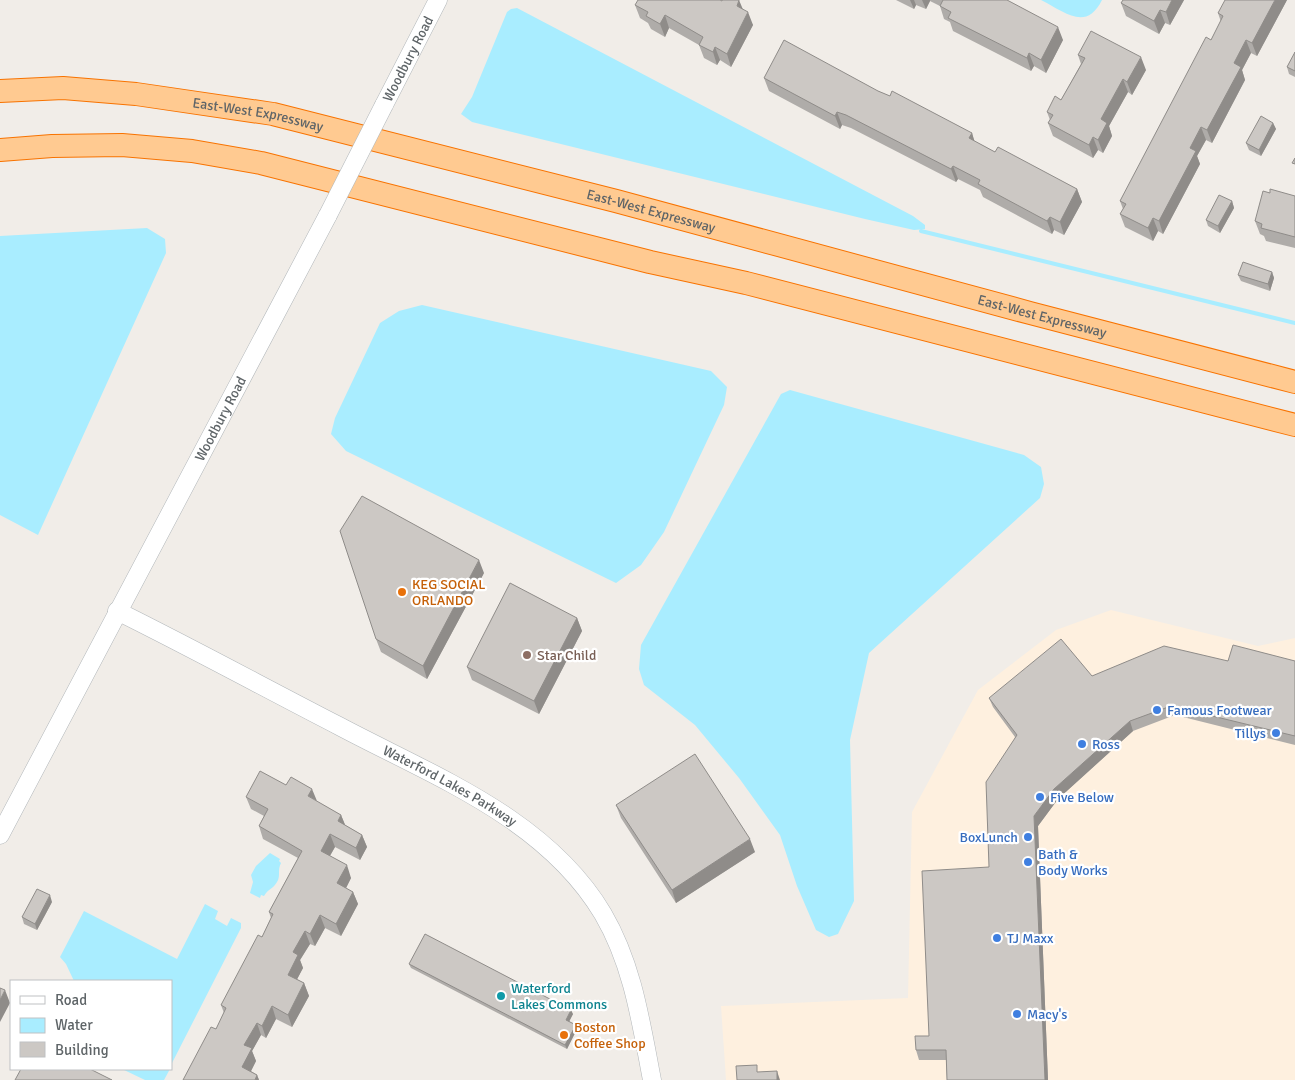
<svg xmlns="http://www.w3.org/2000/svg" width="1295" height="1080" font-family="Signika,sans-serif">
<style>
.commercial{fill:#fef0df}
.water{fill:#a9edff}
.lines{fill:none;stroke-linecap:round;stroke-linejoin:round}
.stream{stroke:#a9edff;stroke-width:4}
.secondary-casing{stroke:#b2b7ba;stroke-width:19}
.highway-casing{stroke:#f87300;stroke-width:24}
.secondary{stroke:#fff;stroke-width:18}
.highway{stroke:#ffca91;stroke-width:22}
.secondary-bridge-casing{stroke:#b2b7ba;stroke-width:19;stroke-linecap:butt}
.secondary-bridge{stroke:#fff;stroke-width:18}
.wall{fill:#afaca9}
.shaded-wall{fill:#8f8c89}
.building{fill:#ccc8c4;stroke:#8f8c89}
.food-dot{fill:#e8710a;stroke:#fff;stroke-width:2}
.education-dot{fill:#8d6e63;stroke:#fff;stroke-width:2}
.shop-dot{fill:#3f7fe0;stroke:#fff;stroke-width:2}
.culture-dot{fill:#0f9aa8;stroke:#fff;stroke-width:2}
.labels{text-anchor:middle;stroke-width:4.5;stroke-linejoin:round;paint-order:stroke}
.street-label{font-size:14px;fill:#5f6568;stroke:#fff}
.food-label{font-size:14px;fill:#c56008;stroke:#fff;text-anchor:start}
.education-label{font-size:14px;fill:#785e54;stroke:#fff;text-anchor:start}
.shop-label{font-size:14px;fill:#366cbe;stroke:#fff;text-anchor:start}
.culture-label{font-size:14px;fill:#0d838f;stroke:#fff;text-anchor:start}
</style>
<rect width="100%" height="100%" fill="#f1ede8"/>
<path class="commercial" d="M1111 610 1258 646 1295 638V1080H726L721 1006 908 998 912 812 978 690 1056 630Z"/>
<path class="water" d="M1041 0H1102C1086 32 1065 12 1041 0Z
M517 8 913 216 925 225V229L914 230 865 219 472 122 461 114 472 97 507 12 511 9Z
M147 228 165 239 166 253 38 535 0 515V236Z
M422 305 711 371 727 387 724 405 664 532 641 565 616 583 346 451 331 434 335 418 380 323 399 311Z
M790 390 1024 455 1041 467 1044 484 1040 498 869 653 850 740 854 901 838 934 829 937 816 930 797 886 780 835 739 778 695 725 644 685 639 669 641 645 781 394Z
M270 853 280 859 279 861 281 863C277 871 281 875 277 882 273 889 268 889 264 896L261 895 260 898 250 893 253 882 251 875 256 866Z
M205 904 218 911 215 919 227 926 231 918 241 923V928L171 1065V981H74L66 964 60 957 84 911 177 959Z
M122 1069H170L164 1080H145Z"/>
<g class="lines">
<path class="stream" d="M921 231 1295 323"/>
<defs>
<g id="secondary">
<path id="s1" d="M384 105 438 0"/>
<path id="s2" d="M117 611C192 648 265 688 339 726 433 776 546 818 603 914 633 965 641 1023 652 1080"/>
<path id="s3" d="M0 835 328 215"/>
</g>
<g id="highway">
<path id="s4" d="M0 91 63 88 136 94 273 114 616 201 1030 313 1295 382"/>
<path d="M0 150 52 146 122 145 192 151 261 163 650 262 746 283 1295 425"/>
</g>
</defs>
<use href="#secondary" class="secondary-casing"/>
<use href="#highway" class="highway-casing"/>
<use href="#secondary" class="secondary"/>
<use href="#highway" class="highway"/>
<defs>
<path id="secondary-bridge" d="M328 215 384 105"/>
</defs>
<use href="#secondary-bridge" class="secondary-bridge-casing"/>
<use href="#secondary-bridge" class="secondary-bridge"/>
</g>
<path class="wall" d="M896 0H1007L1063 40 1046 73 1034 66 1031 71 953 31 950 22 944 19 940 6 930 1 926 9 916 5 914 9Z
M1123 0H1184L1170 25 1165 23 1159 34 1126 16 1121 3Z
M1287 0 1257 56 1251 53 1242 70 1245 80 1212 143 1206 140 1197 156 1200 164 1163 234 1158 231 1153 241 1125 227 1120 214 1123 209 1120 201 1221 22 1218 13Z
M635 5 743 10 753 25 731 67 720 60 717 65 704 58 699 45 669 28 665 37 651 29 648 23 640 18Z
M1295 52V77L1289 74 1287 67Z
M1078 55 1146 70 1132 95 1128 92 1109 126 1112 136 1103 153 1098 150 1093 158 1053 136 1048 123 1050 120 1047 112 1061 100 1081 64Z
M764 78 878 91 972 133 974 141 995 152 1077 189 1082 202 1064 235 1054 230 1052 234 983 197 980 190 958 179 956 182 851 128 842 125 840 129 769 91Z
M1273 123 1276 129 1261 156 1249 150 1246 143Z
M1270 193 1295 196V248L1266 241 1264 236 1260 234 1255 221Z
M1232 201 1234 208 1220 233 1208 226 1206 220Z
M1272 272 1274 278 1270 291 1241 281 1238 275Z
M484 573 427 679 381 652 376 639Z
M577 618 582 631 539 714 472 680 467 667Z
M1228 661H1295V745L1175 715 1133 731 1058 799 1038 826 1048 1080H947L946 1060H919L916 1050 929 1036 989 867 1015 737 993 707 989 698 1092 676Z
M286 785 341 815 345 825 362 835 367 847 360 860 335 847 330 856 351 878 346 888 353 892 358 904 341 936 325 928 315 946 310 944 300 960 303 968 297 979 304 983 309 996 292 1027 276 1019 266 1038 261 1035 252 1051 256 1061 251 1071 257 1075 259 1080H183L216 1029 224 1013 221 1005 262 937 271 918 269 912 298 858 263 839 259 826 264 816 251 809 246 797Z
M616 805 755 852 676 903 621 818Z
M52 902 37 930 24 924 22 917Z
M409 964 573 1014 569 1021 577 1029 567 1049 411 968Z"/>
<path class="shaded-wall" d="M739 0 744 12 737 6Z
M910 0H914L916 5 914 9Z
M922 0H930V1L926 9Z
M1172 0H1184L1170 25 1166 12Z
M1275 0H1287L1257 56 1252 43Z
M1160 10 1165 23 1159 34 1154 21Z
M748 12 753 25 731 67 727 54Z
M665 15 669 28 665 37 660 24Z
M1058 27 1063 40 1046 73 1041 60Z
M1246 40 1251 53 1242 70 1245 80 1212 143 1207 130 1234 63Z
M715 47 720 60 717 65 713 52Z
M1029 53 1034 66 1031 71 1027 58Z
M1141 57 1146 70 1132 95 1127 82Z
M1123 79 1128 92 1109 126 1112 136 1103 153 1098 140 1101 119Z
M837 112 842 125 840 129 835 116Z
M1273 123 1276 129 1261 156 1259 150Z
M1201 127 1206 140 1197 156 1200 164 1163 234 1159 221 1190 148Z
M972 133 976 146 969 138Z
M1093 137 1098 150 1093 158 1089 145Z
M953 166 958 179 956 182 951 169Z
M1077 189 1082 202 1064 235 1060 222Z
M1232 201 1234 208 1220 233 1218 226Z
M1050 217 1054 230 1052 234 1047 221Z
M1153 218 1158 231 1153 241 1148 228Z
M1272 272 1274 278 1270 291 1268 284Z
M479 560 484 573 427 679 423 666Z
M577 618 582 631 539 714 534 701Z
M1130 721 1133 731 1058 799 1038 826 1048 1080H1045L1034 816 1054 789Z
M312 789 317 801 308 796Z
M341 815 346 827 338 821Z
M330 834 335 847 325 864 321 851Z
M362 835 367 847 360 860 356 848Z
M750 839 755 852 676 903 672 890Z
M347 865 351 878 342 896 337 883Z
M353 892 358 904 341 936 336 924Z
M50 895 52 902 37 930 35 924Z
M320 915 325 928 315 946 310 934Z
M305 931 310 944 300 960 303 968 293 987 288 975 293 952Z
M304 983 309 996 292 1027 288 1015Z
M5 990 10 1003 0 1022V1000Z
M272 1006 276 1019 266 1038 262 1026Z
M571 1010 573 1014 568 1024 566 1020Z
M257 1023 261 1035 252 1051 256 1061 247 1079 242 1067 244 1045Z
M576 1025 577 1029 567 1049 565 1045Z
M777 1071 780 1080H777Z
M257 1075 259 1080H255Z"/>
<path class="building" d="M638 0H720L722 1V0H739L737 6 748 12 727 54 715 47 713 52 699 45 703 37 665 15 660 24 646 16 648 12 635 5Z
M943 0H1007L1058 27 1041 60 1029 53 1027 58 948 18 951 12 940 6Z
M1123 0H1172L1166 12 1160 10 1154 21 1121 3Z
M1225 0H1275L1252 43 1246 40 1234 63 1241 67 1207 130 1201 127 1190 148 1196 151 1159 221 1153 218 1148 228 1120 214 1126 204 1120 201 1206 37 1211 40 1223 16 1218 13Z
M1091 31 1141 57 1127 82 1123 79 1101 119 1107 123 1098 140 1093 137 1089 145 1048 123 1053 115 1047 112 1055 96 1061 100 1085 58 1078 55Z
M784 40 878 91 890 96 892 91 972 133 969 138 995 152 998 147 1077 189 1060 222 1050 217 1047 221 978 184 980 180 953 166 951 169 846 115 837 112 835 116 764 78Z
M1295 52V71L1287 67Z
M1261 116 1273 123 1259 150 1246 143Z
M1295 158V164L1292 163Z
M1270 189 1295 196V237L1261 228 1262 224 1255 221 1263 191 1270 193Z
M1219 195 1232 201 1218 226 1206 220Z
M1243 262 1272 272 1268 284 1238 275Z
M362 496 479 560 423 666 376 639 340 531Z
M510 583 577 618 534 701 467 667Z
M1061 639 1092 676 1164 646 1228 661 1233 645 1295 661V736L1171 706 1130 721 1054 789 1034 816 1045 1080H947L946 1050H916L915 1036H929L922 871 989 867 986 782 1017 735 989 698Z
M695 754 750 839 672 890 616 805Z
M260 771 286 785 291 777 312 789 308 796 341 815 338 821 362 835 356 848 330 834 321 851 347 865 337 883 353 892 336 924 320 915 310 934 305 931 293 952 298 955 288 975 304 983 288 1015 272 1006 262 1026 257 1023 244 1045 252 1048 242 1067 257 1075 255 1080H183L211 1027 216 1029 226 1008 221 1005 258 935 262 937 273 914 269 912 302 851 259 826 268 809 246 797Z
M37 889 50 895 35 924 22 917Z
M425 934 571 1010 566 1020 576 1025 565 1045 409 964Z
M0 988 5 990 0 1000Z
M757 1065V1072L777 1071V1080H737L736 1066Z
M21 1069H90L112 1080H15Z"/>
<g class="food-dot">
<circle cx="402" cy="592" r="5"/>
<circle cx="564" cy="1035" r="5"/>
</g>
<circle class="education-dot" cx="527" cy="655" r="5"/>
<g class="shop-dot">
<circle cx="1157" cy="710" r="5"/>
<circle cx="1276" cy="733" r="5"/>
<circle cx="1082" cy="744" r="5"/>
<circle cx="1040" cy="797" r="5"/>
<circle cx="1028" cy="837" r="5"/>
<circle cx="1028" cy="862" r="5"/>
<circle cx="997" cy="938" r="5"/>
<circle cx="1017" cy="1014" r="5"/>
</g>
<circle class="culture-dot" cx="501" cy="996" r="5"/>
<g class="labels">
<g class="street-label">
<text dy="5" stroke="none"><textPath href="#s1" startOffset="52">Woodbury Road</textPath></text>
<text dy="5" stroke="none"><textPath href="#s4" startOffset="260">East-West Expressway</textPath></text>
<text dy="5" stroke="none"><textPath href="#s4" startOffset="665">East-West Expressway</textPath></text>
<text dy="5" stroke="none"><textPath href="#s4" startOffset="1070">East-West Expressway</textPath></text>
<text dy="5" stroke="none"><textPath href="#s3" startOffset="471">Woodbury Road</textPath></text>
<text dy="5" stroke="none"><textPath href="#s2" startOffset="376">Waterford Lakes Parkway</textPath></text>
</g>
<g class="food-label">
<text x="412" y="589">KEG SOCIAL<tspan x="412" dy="16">ORLANDO</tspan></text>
<text x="574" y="1032">Boston<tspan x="574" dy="16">Coffee Shop</tspan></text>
</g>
<g class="education-label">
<text x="537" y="660">Star Child</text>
</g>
<g class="shop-label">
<text x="1167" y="715">Famous Footwear</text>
<text x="1266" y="738" text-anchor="end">Tillys</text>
<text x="1092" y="749">Ross</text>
<text x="1050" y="802">Five Below</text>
<text x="1018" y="842" text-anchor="end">BoxLunch</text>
<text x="1038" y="859">Bath &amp;<tspan x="1038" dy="16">Body Works</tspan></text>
<text x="1007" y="943">TJ Maxx</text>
<text x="1027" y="1019">Macy's</text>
</g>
<g class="culture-label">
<text x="511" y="993">Waterford<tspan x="511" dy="16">Lakes Commons</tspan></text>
</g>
</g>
<rect x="10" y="980" width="162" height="90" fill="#ffffff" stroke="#bfc1c3"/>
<rect x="20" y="996" width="25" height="8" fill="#ffffff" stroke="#bfc1c3"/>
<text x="55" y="1005" font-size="15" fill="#5f6568">Road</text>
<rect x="20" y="1018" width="25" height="15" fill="#a9edff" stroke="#bfc1c3"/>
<text x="55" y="1030" font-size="15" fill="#5f6568">Water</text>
<rect x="20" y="1042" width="25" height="15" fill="#ccc8c4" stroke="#bfc1c3"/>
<text x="55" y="1055" font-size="15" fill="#5f6568">Building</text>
</svg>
